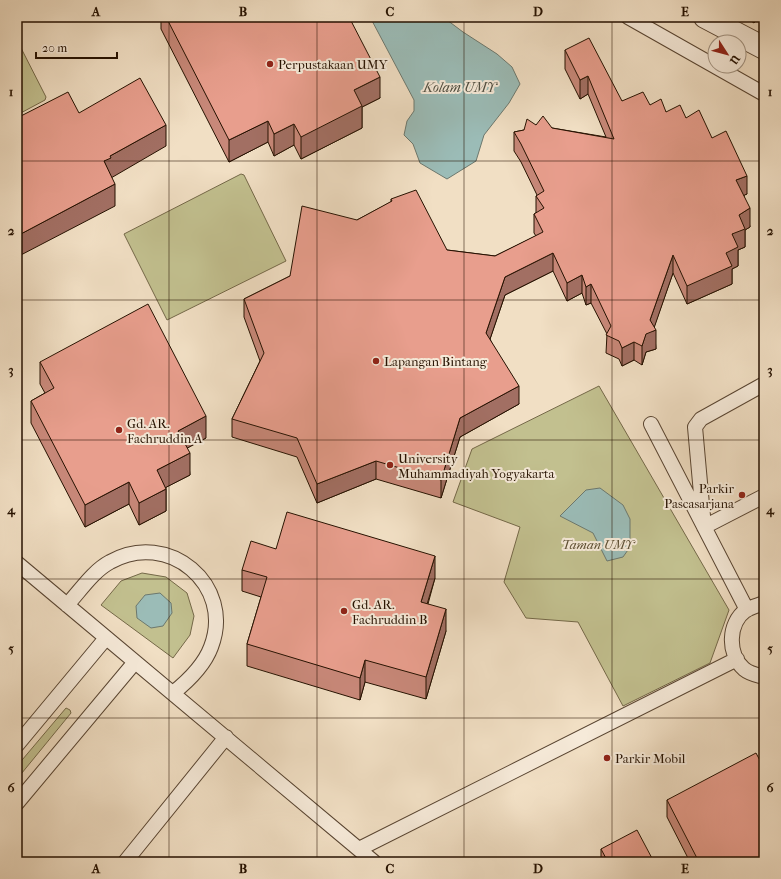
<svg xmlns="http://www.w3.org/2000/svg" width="781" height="879" font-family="'IM FELL French Canon',serif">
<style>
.green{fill:#c2c08f;stroke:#746848}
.water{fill:#9bbcb7;stroke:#6c786e}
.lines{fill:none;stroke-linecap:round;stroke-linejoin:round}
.service-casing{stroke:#584431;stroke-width:16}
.minor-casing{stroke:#584431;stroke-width:24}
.service{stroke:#f6ead9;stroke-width:14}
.minor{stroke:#f6ead9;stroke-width:22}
.wall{fill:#c88879;stroke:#251100}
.shaded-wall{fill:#a26f63;stroke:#251100}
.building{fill:#e89e8d;stroke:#251100}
.grid{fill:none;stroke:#251100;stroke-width:1;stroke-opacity:0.55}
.poi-dot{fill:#8f2418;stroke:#f6ead9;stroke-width:1.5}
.labels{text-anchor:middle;stroke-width:4;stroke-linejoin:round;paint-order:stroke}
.poi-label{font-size:13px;fill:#251100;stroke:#f6ead9;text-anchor:start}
.park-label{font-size:13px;font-style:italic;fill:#5c4e32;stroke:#f6ead9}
.water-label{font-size:14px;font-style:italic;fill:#4e4d40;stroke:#f6ead9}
.neatline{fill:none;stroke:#251100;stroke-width:1.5}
.grid-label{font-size:13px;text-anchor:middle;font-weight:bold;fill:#251100}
</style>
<rect width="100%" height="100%" fill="#f1dfc4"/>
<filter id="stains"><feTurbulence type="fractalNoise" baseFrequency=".005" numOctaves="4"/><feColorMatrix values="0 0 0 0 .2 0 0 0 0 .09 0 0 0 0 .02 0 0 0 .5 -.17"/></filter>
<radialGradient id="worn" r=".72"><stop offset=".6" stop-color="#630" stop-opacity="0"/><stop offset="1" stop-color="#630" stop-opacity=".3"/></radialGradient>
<path class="green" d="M17 45 20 46 46 97 45 100 17 115Z
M241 174 244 175 286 261 167 320 124 234Z
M599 386 729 610 710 663 623 706 578 622 526 618 504 582 520 527 453 502 472 449Z
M142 573 166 577 187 593 194 616 190 635 173 658 101 605 121 581Z
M66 708 70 710 71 713 17 779V766Z"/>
<path class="water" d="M370 17H443L463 32 497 54 512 67 520 84 509 103 484 135 476 161 447 179 420 163 413 144 404 135 407 121 414 111V100Z
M600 488 623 505 630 519V547L623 557 607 561 593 533 560 516 586 490Z
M160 593 171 603 172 613 163 626 151 628 137 618 136 606 145 595Z"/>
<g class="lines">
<defs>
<path id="service" d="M628 17 764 94
M764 384 701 419 695 427 704 527 764 496
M651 424 747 610
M17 563 374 862
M764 603C759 605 751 607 746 610 728 623 727 654 744 669 750 674 757 675 764 677
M67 605C80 591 93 571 110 562 168 529 235 585 211 647 204 666 188 681 173 693
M17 745 106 638
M17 803 135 662
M359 849 737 659
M125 862 226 737"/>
<path id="minor" d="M705 17 764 48"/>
</defs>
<use href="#service" class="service-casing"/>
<use href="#minor" class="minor-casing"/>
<use href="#service" class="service"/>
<use href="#minor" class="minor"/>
</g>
<path class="wall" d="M161 17H349L380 98 362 107V128L301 159 294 145 274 156 268 142 229 162 161 29Z
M745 17H758L754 23Z
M565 50 622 101 650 105 666 112 686 118 712 138 747 194 744 195 750 227 745 230V247L738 250V266L732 269V284L687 304 673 273 654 327 656 349 646 352 642 365 634 360 622 366 619 359 606 353 607 334 591 303 586 305 582 293 567 301 553 271 505 295 490 339 519 404 460 437 441 498 376 479 317 503 297 457 232 437V419L260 361 244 317V299L290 276 357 220 391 202V199L447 250 495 256 536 236 534 233V214L536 213V196L537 195 521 162 514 151V132L524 130 536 125 552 128 606 137 588 94 580 99 565 69Z
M40 362 206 438 187 448 190 475 166 487V511L139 525 129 504 85 527 31 423V401L45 393 40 384Z
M276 549 435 578 428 604 446 631 426 699 365 682 360 700 247 666V644L261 597 242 591V570Z
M764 768V862H690L667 817V800Z
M601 849 654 862H601Z"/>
<path class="shaded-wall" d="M754 17H758L754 23Z
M588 76V94L580 99V80Z
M380 77V98L362 107V128L301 159V137L354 90Z
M268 121V142L229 162V140Z
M294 124V145L274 156V134Z
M166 125V146L111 178 104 161 110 156Z
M747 176V194L736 199V180Z
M115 184V206L17 257V236Z
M750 208V227L745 230V247L738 250V266L732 269V284L687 304V286L726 253 739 215Z
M553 253V271L505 295 486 351V333L505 277Z
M673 255V273L653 331 656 330V349L646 352 642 365V346L650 320Z
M582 275V293L567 301V283Z
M591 284V303L586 305V287Z
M634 342V360L622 366V348Z
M519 386V404L460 437 441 498V480L460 418Z
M206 416V438L178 453V431Z
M190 453V475L157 492V470Z
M376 461V479L317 503V484Z
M129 482V504L85 527V505Z
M166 489V511L139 525V503Z
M435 556V578L421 624V602Z
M446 609V631L426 699V677Z
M365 660V682L360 700V678Z"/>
<path class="building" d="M166 17H349L380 77 354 90 362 106 301 137 294 124 274 134 268 121 229 140Z
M589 38 622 101 643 92 650 105 661 99 666 112 680 105 686 118 699 110 712 138 726 131 747 176 736 180 750 208 739 215 745 229 732 234 738 247 726 253 732 266 687 286 673 255 650 320 656 330 646 334 642 346 634 342 622 348 619 341 606 335 611 326 591 284 586 287 582 275 567 283 553 253 505 277 486 333 519 386 460 418 441 480 376 461 317 484 297 438 232 419 264 353 244 299 290 276 302 206 357 220 392 201 391 199 416 190 447 250 495 256 543 232 534 214 544 208 536 196 544 191 521 144 514 132 524 130 527 119 536 125 543 116 552 128 614 139 588 76 580 80 565 50Z
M140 78 166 125 110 156 111 158 104 161 115 184 17 236V118L68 92 79 113Z
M148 304 206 416 178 431 190 453 157 470 166 489 139 503 129 482 85 505 31 401 54 388 40 362Z
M287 512 435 556 421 602 446 609 426 677 365 660 360 678 247 644 267 577 242 570 251 541 276 549Z
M756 753 764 768V861L762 862H699L667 800Z
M637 830 654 862H608L601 849Z"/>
<path class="grid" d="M169 17V862M317 17V862M464 17V862M612 17V862M17 161H764M17 300H764M17 440H764M17 579H764M17 718H764"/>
<g class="poi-dot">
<circle cx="270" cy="64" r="4"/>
<circle cx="376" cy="361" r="4"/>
<circle cx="119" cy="430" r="4"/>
<circle cx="390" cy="465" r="4"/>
<circle cx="742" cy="495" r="4"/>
<circle cx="344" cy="611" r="4"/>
<circle cx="607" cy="758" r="4"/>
</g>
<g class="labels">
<g class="poi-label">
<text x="278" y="69">Perpustakaan UMY</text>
<text x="384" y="366">Lapangan Bintang</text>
<text x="127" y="428">Gd. AR.<tspan x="127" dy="15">Fachruddin A</tspan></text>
<text x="398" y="463">University<tspan x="398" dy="15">Muhammadiyah Yogyakarta</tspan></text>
<text x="734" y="493" text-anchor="end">Parkir<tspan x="734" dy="15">Pascasarjana</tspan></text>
<text x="352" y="609">Gd. AR.<tspan x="352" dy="15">Fachruddin B</tspan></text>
<text x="615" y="763">Parkir Mobil</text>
</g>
<g class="park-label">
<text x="598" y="549">Taman UMY</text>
</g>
<g class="water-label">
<text x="460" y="92">Kolam UMY</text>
</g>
</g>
<rect width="781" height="879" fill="none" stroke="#f1dfc4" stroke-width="44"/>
<g transform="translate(727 54) rotate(126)"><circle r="19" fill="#f6ead9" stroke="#a29382"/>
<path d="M0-3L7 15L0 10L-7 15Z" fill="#8f2418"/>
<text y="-6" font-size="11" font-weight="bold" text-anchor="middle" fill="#251100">U</text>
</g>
<path d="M36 52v6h81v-6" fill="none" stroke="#251100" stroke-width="2"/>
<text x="42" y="52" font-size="12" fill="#251100" stroke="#f6ead9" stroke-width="3" paint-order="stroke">20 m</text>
<rect x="22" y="22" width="737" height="835" class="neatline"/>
<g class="grid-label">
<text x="96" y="16">A</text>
<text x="243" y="16">B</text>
<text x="390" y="16">C</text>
<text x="538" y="16">D</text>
<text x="685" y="16">E</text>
<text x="11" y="96">1</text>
<text x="770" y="96">1</text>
<text x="11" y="235">2</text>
<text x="770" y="235">2</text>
<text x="11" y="374">3</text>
<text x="770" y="374">3</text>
<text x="11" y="514">4</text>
<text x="770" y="514">4</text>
<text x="11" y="653">5</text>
<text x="770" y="653">5</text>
<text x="11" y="792">6</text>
<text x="770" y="792">6</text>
<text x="96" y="873">A</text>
<text x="243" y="873">B</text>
<text x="390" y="873">C</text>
<text x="538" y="873">D</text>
<text x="685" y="873">E</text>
</g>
<rect width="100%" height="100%" filter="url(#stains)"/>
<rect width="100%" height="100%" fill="url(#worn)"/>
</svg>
